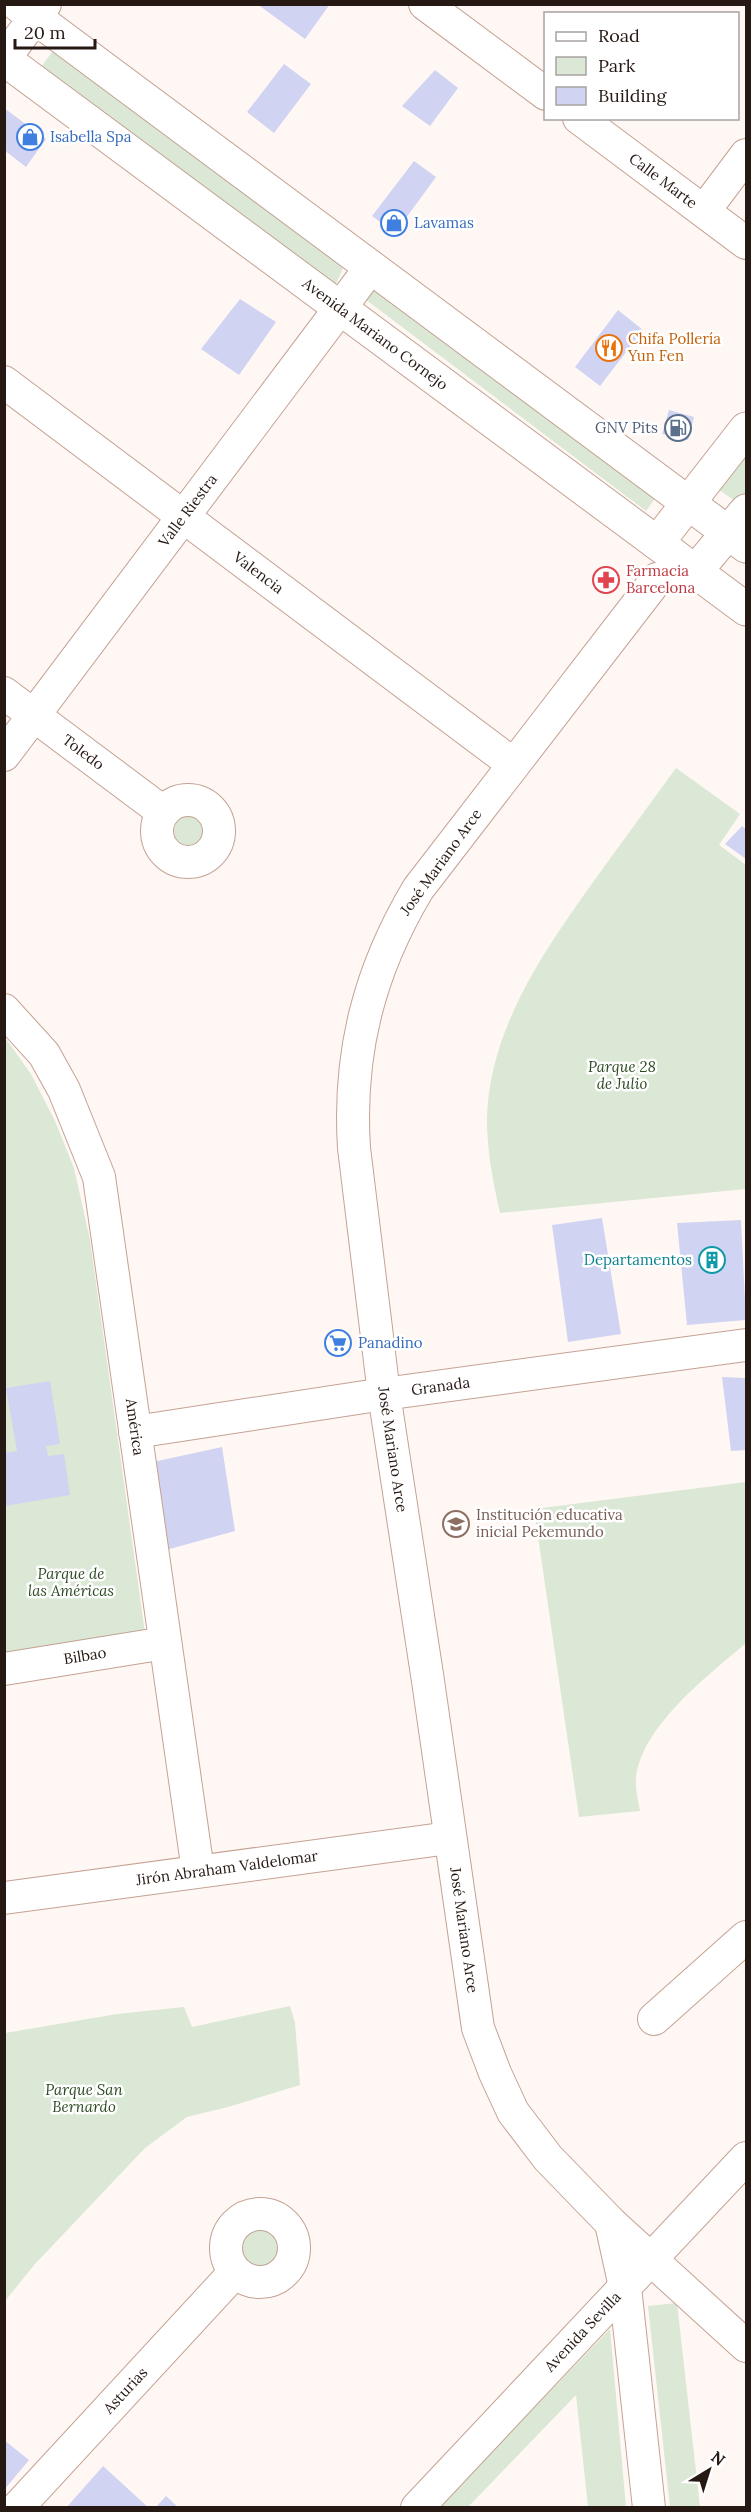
<svg xmlns="http://www.w3.org/2000/svg" width="751" height="2512" font-family="Lora,serif">
<style>
.green{fill:#dae8d5}
.building{fill:#d1d3f2}
.lines{fill:none;stroke-linecap:round;stroke-linejoin:round}
.street-casing{stroke:#c4a293;stroke-width:34}
.secondary-casing{stroke:#c4a293;stroke-width:35}
.street{stroke:#fff;stroke-width:32}
.secondary{stroke:#fff;stroke-width:33}
.labels{text-anchor:middle;stroke-width:5;stroke-linejoin:round;paint-order:stroke}
.shop-label{font-size:15px;fill:#366cbe;stroke:#fff;text-anchor:start}
.street-label{font-size:15px;fill:#261914;stroke:#fff}
.food-label{font-size:15px;fill:#c56008;stroke:#fff;text-anchor:start}
.service-label{font-size:15px;fill:#4e5e75;stroke:#fff;text-anchor:end}
.health-label{font-size:15px;fill:#be3a42;stroke:#fff;text-anchor:start}
.park-label{font-size:15px;font-style:italic;fill:#2d4a23;stroke:#fff}
.culture-label{font-size:15px;fill:#0d838f;stroke:#fff;text-anchor:end}
.education-label{font-size:15px;fill:#785e54;stroke:#fff;text-anchor:start}
</style>
<rect width="100%" height="100%" fill="#fff7f4"/>
<path class="green" d="M59 43 348 257 335 286 41 67Z
M380 279 662 489 646 511 365 299Z
M746 457V504L744 507 719 490Z
M676 768 740 814 719 845 746 865V1189L500 1213C493 1182 487 1151 487 1119 489 1024 551 941 604 867 628 834 652 801 676 768Z
M174 831a15 15 0 1 1 30 0a15 15 0 1 1-30 0Z
M4 1036 31 1074 55 1121 74 1168 90 1240 145 1633 4 1659Z
M746 1482V1643C709 1675 642 1725 636 1778 635 1788 638 1800 640 1811L579 1817 534 1509Z
M290 2006 295 2023 300 2085 228 2107 187 2117 145 2148 35 2264 5 2301V2033L117 2014 184 2007 192 2027Z
M239 2248a21 21 0 1 1 42 0a21 21 0 1 1-42 0Z
M677 2303 700 2507H670L648 2306Z
M610 2329 626 2507H588L576 2395 468 2507 438 2508Z"/>
<path class="building" d="M257 4H330L305 39Z
M284 64 311 84 274 133 247 112Z
M435 70 458 88 430 126 402 106Z
M4 108 46 139 26 167 4 150Z
M414 161 436 177 395 233 372 216Z
M240 299 276 322 239 375 201 349Z
M618 310 643 330 600 386 575 367Z
M669 410 694 417 688 440 662 434Z
M742 826 746 829V859L725 844Z
M602 1218 621 1334 568 1342 552 1225Z
M741 1220 746 1320 687 1325 677 1223Z
M722 1377 746 1378V1450L731 1451Z
M50 1381 60 1444 46 1446 48 1456 64 1454 70 1495 4 1506V1453L17 1451 6 1388Z
M222 1447 235 1531 166 1550 153 1462Z
M4 2440 29 2460 4 2490Z
M103 2466 149 2508H66Z
M166 2496 179 2508H155Z"/>
<g class="lines">
<defs>
<g id="street">
<path d="M425 4 546 94"/>
<path d="M4 59 45 4"/>
<path id="s1" d="M579 118 746 243"/>
<path d="M704 211 746 155"/>
<path id="s2" d="M4 382 513 764"/>
<path id="s3" d="M695 572 657 579 418 889C369 971 348 1053 354 1148L384 1394 428 1681 478 2028 495 2073 513 2112 548 2158 611 2223 746 2346"/>
<path id="s4" d="M4 693 163 812"/>
<path id="s5" d="M4 755 371 267"/>
<circle cx="188" cy="831" r="31"/>
<path id="s6" d="M4 1010 44 1054 64 1090 99 1177 198 1871"/>
<path id="s7" d="M135 1432 384 1394 746 1345"/>
<path id="s8" d="M4 1669 165 1643"/>
<path id="s9" d="M4 1898 449 1838"/>
<path d="M654 2019 746 1937"/>
<circle cx="260" cy="2248" r="34"/>
<path d="M611 2223 625 2287 649 2508"/>
<path id="s10" d="M17 2508 235 2272"/>
<path id="s11" d="M417 2508 746 2158"/>
</g>
<g id="secondary">
<path d="M17 4 746 546"/>
<path id="s12" d="M4 59 746 609"/>
<path d="M657 543 746 429"/>
<path d="M695 572 746 511"/>
</g>
</defs>
<use href="#street" class="street-casing"/>
<use href="#secondary" class="secondary-casing"/>
<use href="#street" class="street"/>
<use href="#secondary" class="secondary"/>
</g>
<defs>
<symbol id="shop-ring" viewBox="-11 -11 22 22"><circle r="9.5" fill="#fff" stroke="#3f7fe0" stroke-width="1.5"/><path d="M-5-2.5h2.3a2.7 3.5 0 0 1 5.4 0H5L5.5 6h-11ZM-1.5-2.5h3a1.5 2.3 0 0 0-3 0Z" fill="#3f7fe0"/></symbol>
<symbol id="restaurant-ring" viewBox="-11 -11 22 22"><circle r="9.5" fill="#fff" stroke="#e8710a" stroke-width="1.5"/><path d="M-5-6h1v4h1v-4h1v4h1v-4h1v5L-1.5 .5V6h-2V.5L-5-1ZM5-6V6H3V1.5H1.5Q1.5-4 5-6Z" fill="#e8710a"/></symbol>
<symbol id="fuel-ring" viewBox="-11 -11 22 22"><circle r="9.5" fill="#fff" stroke="#5c6f8a" stroke-width="1.5"/><path d="M-5.5-6h7V0h2V4h1.3V-2.5L3-4.5l.8-.8L6-3V5H2.5V1h-1V6h-7ZM-4.2-4.7v3.2H.2V-4.7Z" fill="#5c6f8a"/></symbol>
<symbol id="pharmacy-ring" viewBox="-11 -11 22 22"><circle r="9.5" fill="#fff" stroke="#e0444e" stroke-width="1.5"/><path d="M-2-6h4v4h4v4h-4v4h-4v-4h-4v-4h4Z" fill="#e0444e"/></symbol>
<symbol id="building-ring" viewBox="-11 -11 22 22"><circle r="9.5" fill="#fff" stroke="#0f9aa8" stroke-width="1.5"/><path d="M-4-6H4V6H1V3H-1V6H-4ZM-2.5-4.3h1.7v1.8h-1.7ZM.8-4.3h1.7v1.8H.8ZM-2.5-1h1.7V.8h-1.7ZM.8-1h1.7V.8H.8Z" fill="#0f9aa8"/></symbol>
<symbol id="supermarket-ring" viewBox="-11 -11 22 22"><circle r="9.5" fill="#fff" stroke="#3f7fe0" stroke-width="1.5"/><path d="M-6-5.5h2.5l.6 2H6L4.5 2H-2.5L-4.4-4H-6ZM-1.5 3.2a1.3 1.3 0 1 0 .1 0ZM3 3.2a1.3 1.3 0 1 0 .1 0Z" fill="#3f7fe0"/></symbol>
<symbol id="school-ring" viewBox="-11 -11 22 22"><circle r="9.5" fill="#fff" stroke="#8d6e63" stroke-width="1.5"/><path d="M0-5L7-2L0 1L-7-2ZM-4 1L0 2.5L4 1V4Q0 6-4 4Z" fill="#8d6e63"/></symbol>
</defs>
<g fill-rule="evenodd">
<use href="#shop-ring" x="15" y="122" width="30" height="30"/>
<use href="#shop-ring" x="379" y="208" width="30" height="30"/>
<use href="#restaurant-ring" x="594" y="333" width="30" height="30"/>
<use href="#fuel-ring" x="663" y="413" width="30" height="30"/>
<use href="#pharmacy-ring" x="591" y="565" width="30" height="30"/>
<use href="#building-ring" x="697" y="1245" width="30" height="30"/>
<use href="#supermarket-ring" x="323" y="1328" width="30" height="30"/>
<use href="#school-ring" x="441" y="1509" width="30" height="30"/>
</g>
<g class="labels">
<g class="shop-label">
<text x="50" y="142">Isabella Spa</text>
<text x="414" y="228">Lavamas</text>
<text x="358" y="1348">Panadino</text>
</g>
<g class="street-label">
<text dy="5" stroke="none"><textPath href="#s1" startOffset="105">Calle Marte</textPath></text>
<text dy="5" stroke="none"><textPath href="#s12" startOffset="462">Avenida Mariano Cornejo</textPath></text>
<text dy="5" stroke="none"><textPath href="#s5" startOffset="306">Valle Riestra</textPath></text>
<text dy="5" stroke="none"><textPath href="#s2" startOffset="318">Valencia</textPath></text>
<text dy="5" stroke="none"><textPath href="#s4" startOffset="99">Toledo</textPath></text>
<text transform="translate(441 862) rotate(-54)" y="5">José Mariano Arce</text>
<text dy="5" stroke="none"><textPath href="#s7" startOffset="309">Granada</textPath></text>
<text dy="5" stroke="none"><textPath href="#s6" startOffset="447">América</textPath></text>
<text dy="5" stroke="none"><textPath href="#s3" startOffset="1005">José Mariano Arce</textPath></text>
<text dy="5" stroke="none"><textPath href="#s8" startOffset="82">Bilbao</textPath></text>
<text dy="5" stroke="none"><textPath href="#s9" startOffset="225">Jirón Abraham Valdelomar</textPath></text>
<text dy="5" stroke="none"><textPath href="#s3" startOffset="1491">José Mariano Arce</textPath></text>
<text dy="5" stroke="none"><textPath href="#s11" startOffset="242">Avenida Sevilla</textPath></text>
<text dy="5" stroke="none"><textPath href="#s10" startOffset="160">Asturias</textPath></text>
</g>
<g class="food-label">
<text x="628" y="344">Chifa Pollería<tspan x="628" dy="17">Yun Fen</tspan></text>
</g>
<g class="service-label">
<text x="658" y="433">GNV Pits</text>
</g>
<g class="health-label">
<text x="626" y="576">Farmacia<tspan x="626" dy="17">Barcelona</tspan></text>
</g>
<g class="park-label">
<text x="622" y="1072">Parque 28<tspan x="622" dy="17">de Julio</tspan></text>
<text x="71" y="1579">Parque de<tspan x="71" dy="17">las Américas</tspan></text>
<text x="84" y="2095">Parque San<tspan x="84" dy="17">Bernardo</tspan></text>
</g>
<g class="culture-label">
<text x="692" y="1265">Departamentos</text>
</g>
<g class="education-label">
<text x="476" y="1520">Institución educativa<tspan x="476" dy="17">inicial Pekemundo</tspan></text>
</g>
</g>
<rect width="751" height="2512" fill="none" stroke="#261914" stroke-width="12"/>
<rect x="544" y="12" width="195" height="108" fill="#ffffff" stroke="#a8a3a1" stroke-width="1.5"/>
<rect x="556" y="32" width="30" height="9" fill="#ffffff" stroke="#a8a3a1" stroke-width="1.5"/>
<text x="598" y="42" font-size="18" fill="#261914">Road</text>
<rect x="556" y="57" width="30" height="18" fill="#dae8d5" stroke="#a8a3a1" stroke-width="1.5"/>
<text x="598" y="72" font-size="18" fill="#261914">Park</text>
<rect x="556" y="87" width="30" height="18" fill="#d1d3f2" stroke="#a8a3a1" stroke-width="1.5"/>
<text x="598" y="102" font-size="18" fill="#261914">Building</text>
<g transform="translate(709 2470) rotate(38)" stroke="#ffffff" stroke-width="4.5" paint-order="stroke">
<path d="M0-4.5L10 22L0 15L-10 22Z" fill="#261914"/>
<text y="-9" font-size="16" font-weight="bold" text-anchor="middle" fill="#261914">N</text>
</g>
<path d="M15 39v9h80v-9" fill="none" stroke="#261914" stroke-width="3"/>
<text x="24" y="39" font-size="18" fill="#261914" stroke="#ffffff" stroke-width="4.5" paint-order="stroke">20 m</text>
</svg>
